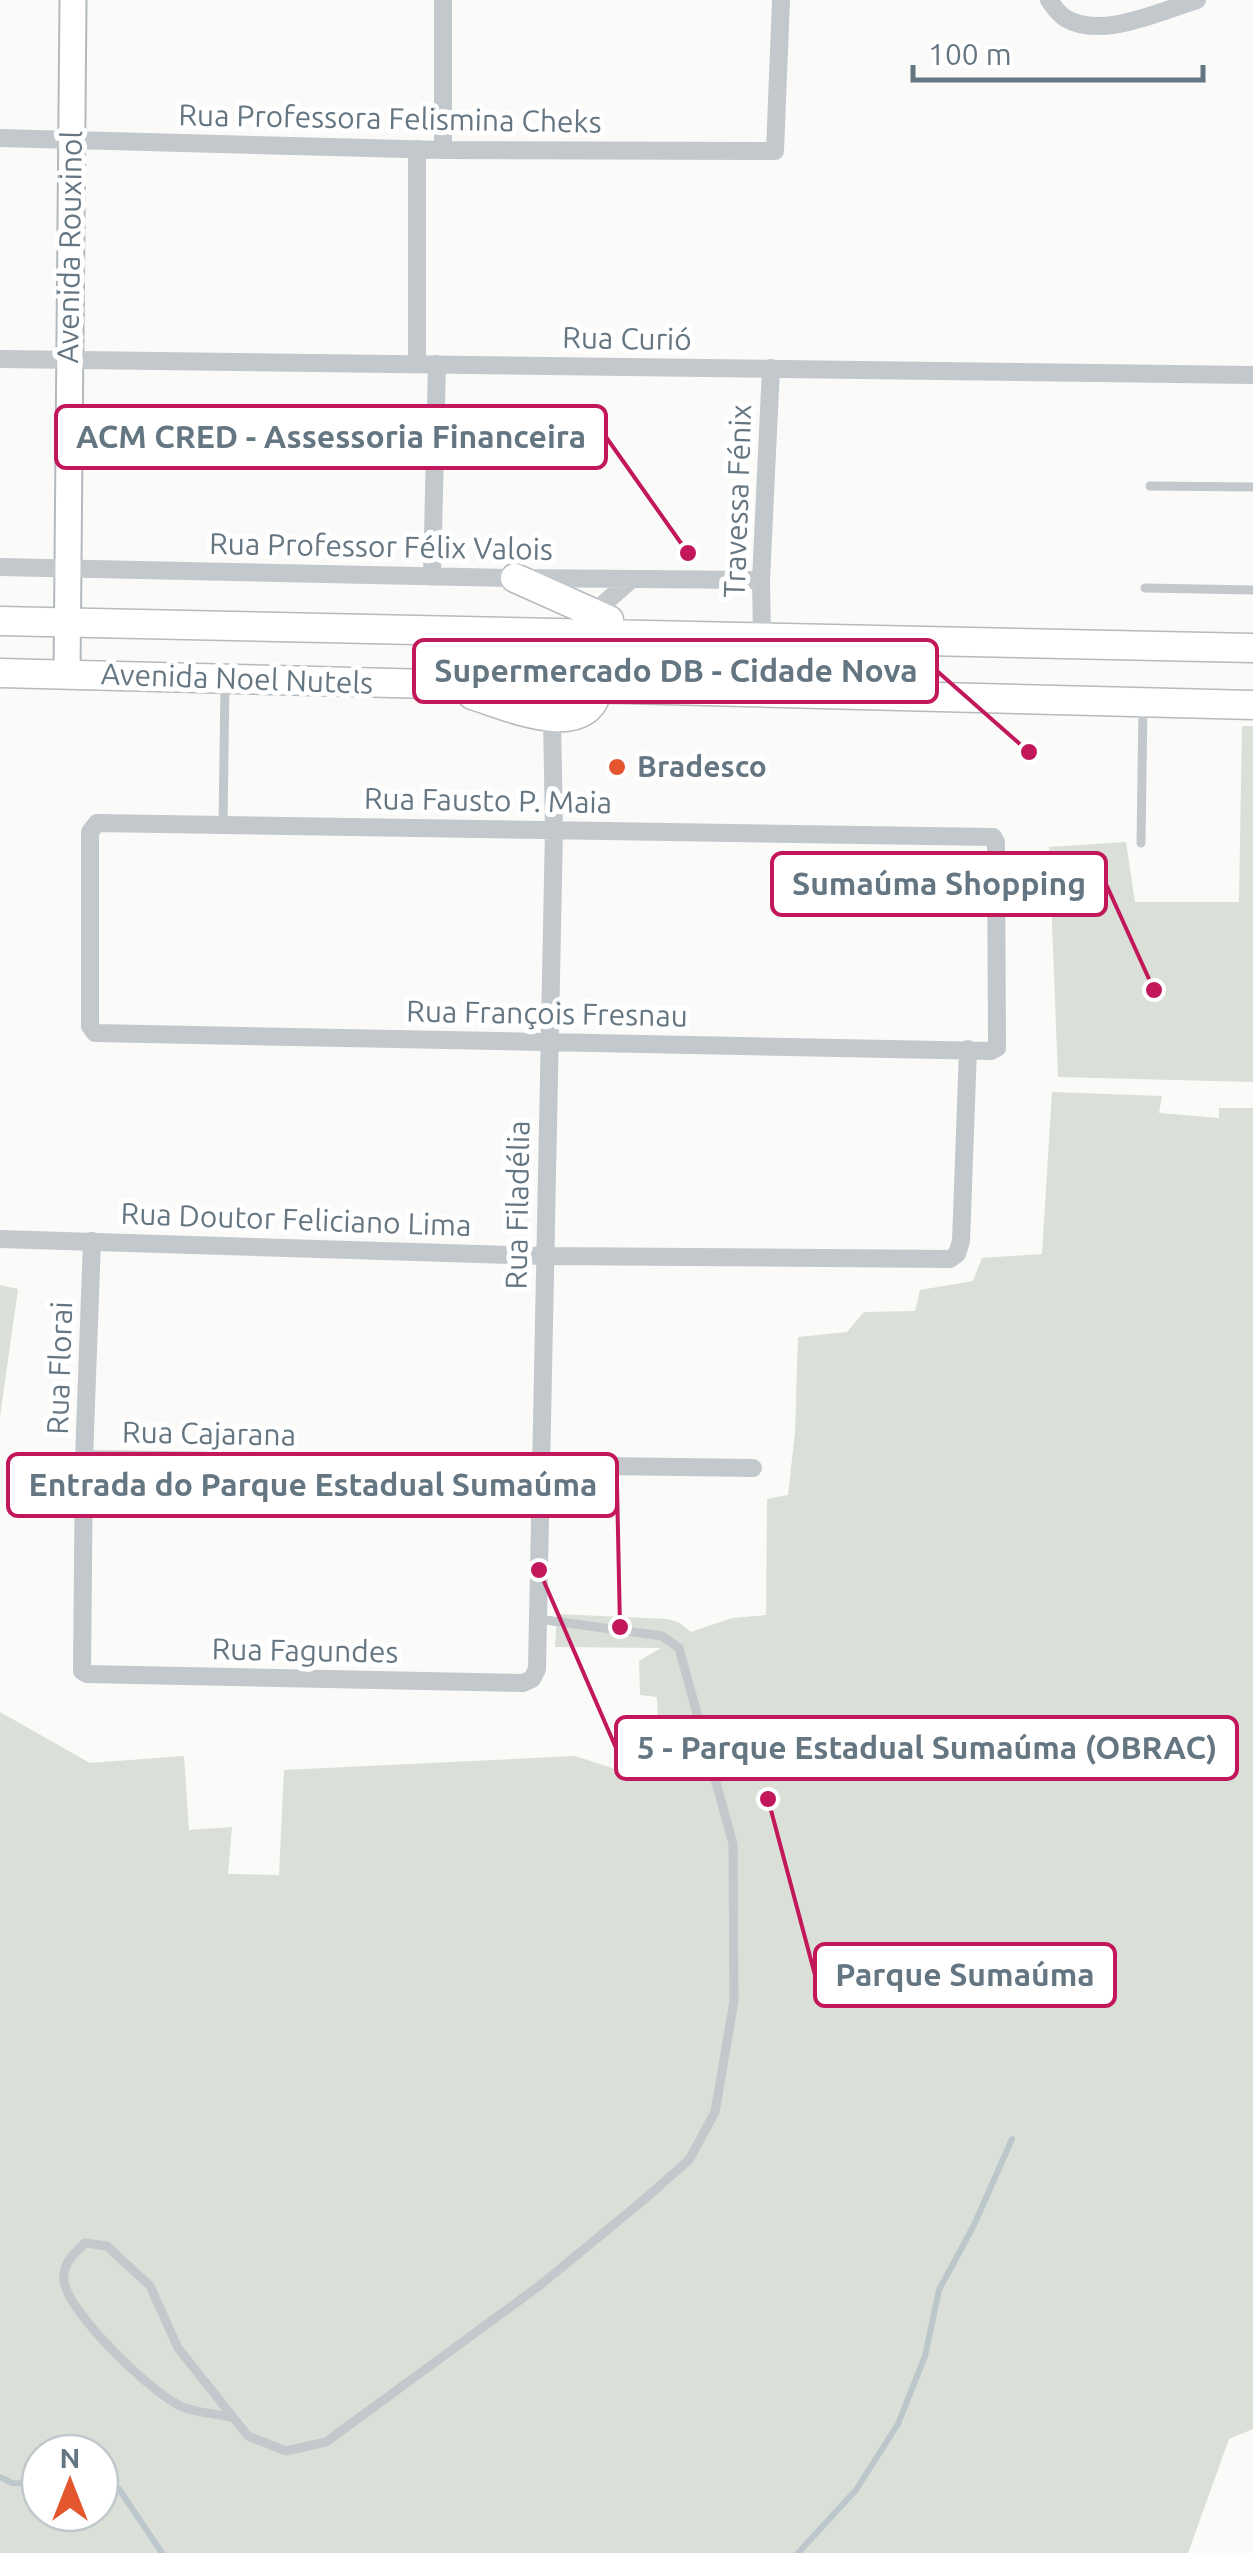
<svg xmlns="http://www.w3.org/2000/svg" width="1253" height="2553" font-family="Ubuntu,sans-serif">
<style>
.green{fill:#dadfd7;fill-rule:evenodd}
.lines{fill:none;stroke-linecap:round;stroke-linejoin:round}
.stream{stroke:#bbc7cb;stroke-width:6}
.secondary-casing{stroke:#b3babf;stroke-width:29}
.primary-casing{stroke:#b5babe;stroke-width:31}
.lane{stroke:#c3c8cc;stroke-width:9}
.street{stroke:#c3c8cc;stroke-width:18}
.secondary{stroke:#fff;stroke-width:25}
.primary{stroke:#fff;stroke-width:28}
.poi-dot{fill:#e4572e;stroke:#fff;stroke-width:4}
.labels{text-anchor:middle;stroke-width:10;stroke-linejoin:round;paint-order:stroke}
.street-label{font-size:30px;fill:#657683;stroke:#fff}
.poi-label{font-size:30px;font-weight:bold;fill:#657683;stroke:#fff;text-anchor:start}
.leader{fill:none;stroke:#c2185b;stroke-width:4}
.callout-dot{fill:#c2185b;stroke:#fff;stroke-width:4}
.callout{fill:#fff;stroke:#c2185b;stroke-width:4}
.callout-label{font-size:32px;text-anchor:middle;font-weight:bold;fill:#657683}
</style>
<rect width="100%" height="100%" fill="#fafaf8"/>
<path class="green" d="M1242 726H1253V1082L1058 1077 1049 847 1126 842 1135 902H1239Z
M1052 1092 1162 1096 1159 1113 1219 1118V1108H1253V2429L1229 2439 1188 2553H0V1712L90 1763 184 1756 189 1830 232 1827 228 1874 279 1875 284 1770 575 1756 615 1769 658 1729 657 1697 640 1695 639 1661 661 1648 555 1647 557 1614 667 1619 678 1622 691 1632 732 1618 766 1615 767 1499 788 1495 795 1432 798 1337 847 1332 864 1312 915 1311 920 1290 973 1281 982 1258 1042 1254ZM40 2453H100V2513H40Z
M0 1285 18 1289 0 1417Z"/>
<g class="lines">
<path class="stream" d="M0 2477 12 2483 40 2484
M100 2488 119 2489 162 2553
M798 2553 856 2490 898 2424 925 2356 939 2290 974 2225 1012 2139"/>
<defs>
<path id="secondary" d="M67 675 73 0"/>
<path id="primary" d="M515 578 609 620
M0 621 1253 648
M0 673 1253 705
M472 695C505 705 594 746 598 683 600 658 591 637 593 613"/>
</defs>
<use href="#secondary" class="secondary-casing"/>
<use href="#primary" class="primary-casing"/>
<path class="lane" d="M1150 486 1253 487
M1145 588 1253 590
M223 825 225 683
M1141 843 1143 705
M231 2417C216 2414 200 2413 185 2408 156 2398 67 2312 64 2281 62 2263 74 2254 85 2243L107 2246 150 2286 178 2348 248 2436 286 2451 326 2442 539 2286 640 2203 689 2160 715 2112 734 2001 733 1844 679 1648 662 1636 538 1619"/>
<path class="street" d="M1049 0C1053 6 1059 14 1065 18 1101 40 1160 11 1197 0
M0 138 443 150 775 151 781 0
M443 150V0
M0 359 1253 375
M417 364V149
M0 567 515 578 761 580
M432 577 437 364
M593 613 632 579
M762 637 761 580 771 368
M97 823 993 837 996 842 997 1048 991 1051 95 1033 90 1026V832Z
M0 1239 545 1256 950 1259 957 1254 961 1241 968 1049
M92 1241 84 1459 82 1671 87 1674 523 1683 532 1679 537 1669 554 829 552 720
M84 1459 753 1468"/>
<use href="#secondary" class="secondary"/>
<use href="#primary" class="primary"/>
</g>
<circle class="poi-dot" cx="617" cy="767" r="10"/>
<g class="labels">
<g class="street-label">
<text transform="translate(390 119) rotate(1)" y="10">Rua Professora Felismina Cheks</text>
<text transform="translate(70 247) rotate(-89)" y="10">Avenida Rouxinol</text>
<text transform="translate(627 339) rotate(1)" y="10">Rua Curió</text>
<text transform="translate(738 501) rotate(-88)" y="10">Travessa Fénix</text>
<text transform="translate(381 547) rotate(1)" y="10">Rua Professor Félix Valois</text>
<text transform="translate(237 679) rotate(2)" y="10">Avenida Noel Nutels</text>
<text transform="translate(488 801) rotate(1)" y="10">Rua Fausto P. Maia</text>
<text transform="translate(547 1014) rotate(1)" y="10">Rua François Fresnau</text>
<text transform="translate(518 1205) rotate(-89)" y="10">Rua Filadélia</text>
<text transform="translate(296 1220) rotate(2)" y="10">Rua Doutor Feliciano Lima</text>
<text transform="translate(60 1368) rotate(-88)" y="10">Rua Florai</text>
<text transform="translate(209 1434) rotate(1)" y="10">Rua Cajarana</text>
<text transform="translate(305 1651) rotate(1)" y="10">Rua Fagundes</text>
</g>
<g class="poi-label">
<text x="637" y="777">Bradesco</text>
</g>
</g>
<path class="leader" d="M688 553L606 437M1029 752L937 671M1154 990L1106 884M620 1627L617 1485M539 1570L616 1748M768 1799L815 1975"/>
<g class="callout-dot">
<circle cx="688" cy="553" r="10"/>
<circle cx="1029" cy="752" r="10"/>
<circle cx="1154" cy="990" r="10"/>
<circle cx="620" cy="1627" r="10"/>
<circle cx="539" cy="1570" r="10"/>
<circle cx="768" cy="1799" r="10"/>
</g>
<g class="callout">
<rect x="56" y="406" width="550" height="62" rx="10"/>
<rect x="414" y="640" width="523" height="62" rx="10"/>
<rect x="772" y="853" width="334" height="62" rx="10"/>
<rect x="8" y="1454" width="609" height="62" rx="10"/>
<rect x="616" y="1717" width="621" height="62" rx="10"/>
<rect x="815" y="1944" width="300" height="62" rx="10"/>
</g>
<g class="callout-label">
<text x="331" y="448">ACM CRED - Assessoria Financeira</text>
<text x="676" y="682">Supermercado DB - Cidade Nova</text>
<text x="939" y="895">Sumaúma Shopping</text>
<text x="313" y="1496">Entrada do Parque Estadual Sumaúma</text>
<text x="927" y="1759">5 - Parque Estadual Sumaúma (OBRAC)</text>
<text x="965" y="1986">Parque Sumaúma</text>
</g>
<g transform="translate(70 2483)"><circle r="48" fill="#ffffff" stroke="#c1c8cd" stroke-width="2.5"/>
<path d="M0-8L18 38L0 25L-18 38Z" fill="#e4572e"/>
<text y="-15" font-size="28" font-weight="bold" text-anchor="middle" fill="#657683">N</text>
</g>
<path d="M913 65v15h290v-15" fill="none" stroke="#657683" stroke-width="5"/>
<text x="928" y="65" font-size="30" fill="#657683" stroke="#ffffff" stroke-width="8" paint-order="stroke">100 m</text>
</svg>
